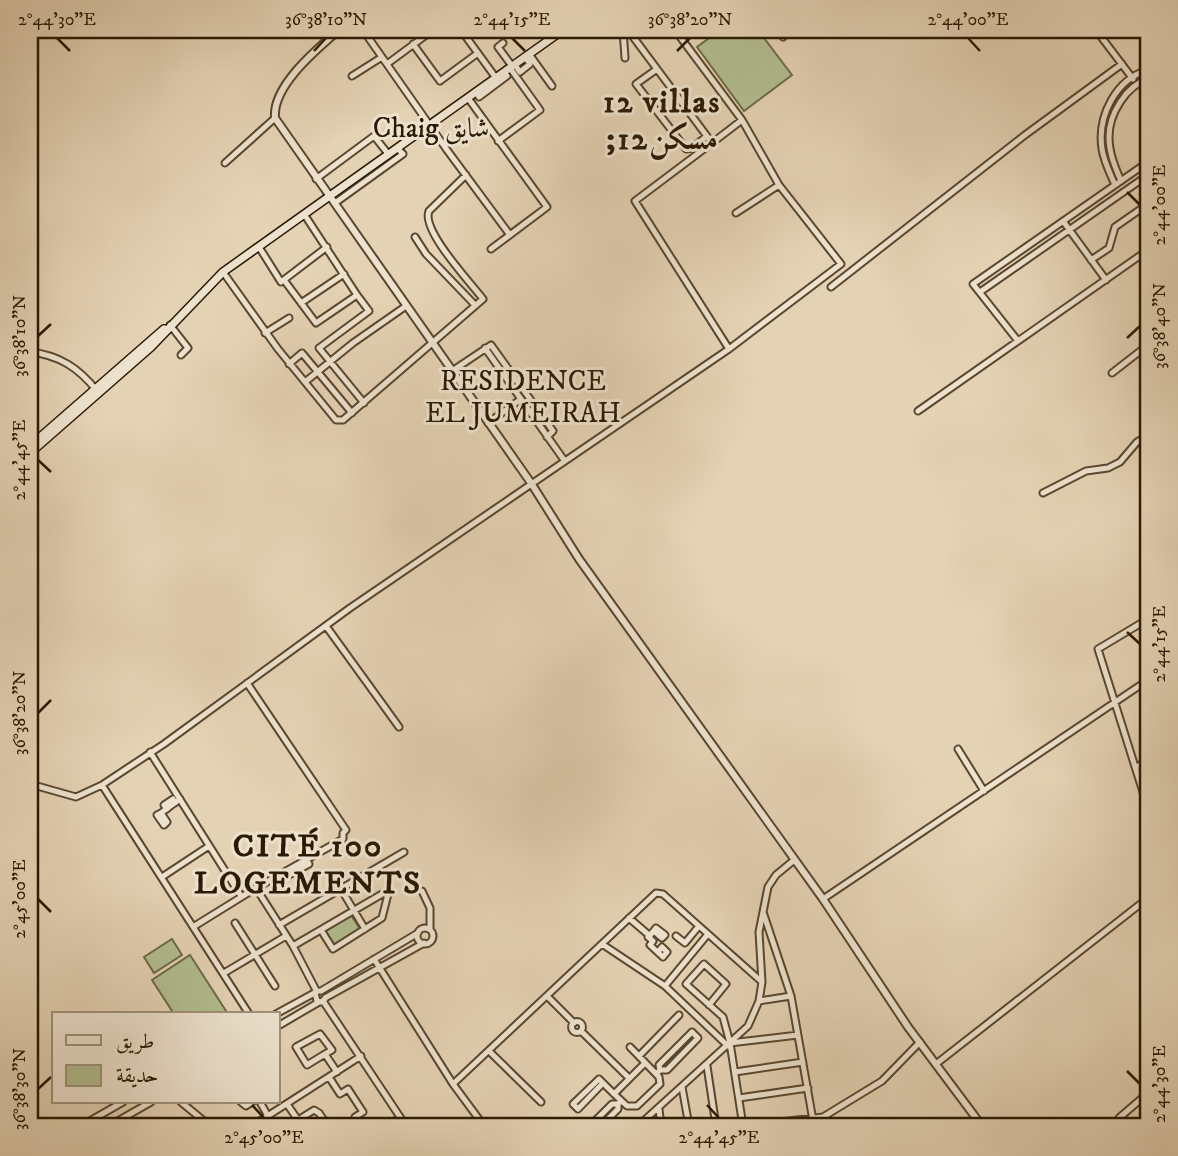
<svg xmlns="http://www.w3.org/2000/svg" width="1178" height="1156" font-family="'IM FELL DW Pica',Amiri,serif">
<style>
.green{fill:#b2bd8f;stroke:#6e6b48;stroke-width:2}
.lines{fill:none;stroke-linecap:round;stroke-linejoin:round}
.minor-casing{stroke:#59472e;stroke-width:9}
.tertiary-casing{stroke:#59472e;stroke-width:10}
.secondary-casing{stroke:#2b1902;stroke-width:10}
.minor{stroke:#ede2ce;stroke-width:5}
.tertiary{stroke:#ede2ce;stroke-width:6}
.secondary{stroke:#ede2ce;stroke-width:7}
.ticks{fill:none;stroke:#2b1902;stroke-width:2.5}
.labels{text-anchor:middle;stroke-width:6;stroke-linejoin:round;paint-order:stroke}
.quarter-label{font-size:28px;fill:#2b1902;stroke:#ede2ce}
.district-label{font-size:32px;font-weight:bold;letter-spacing:2px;fill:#2b1902;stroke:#ede2ce}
.neatline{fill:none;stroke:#2b1902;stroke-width:2.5}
.ticks-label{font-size:18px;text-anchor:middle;fill:#2b1902}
</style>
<rect width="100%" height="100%" fill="#e4d2b4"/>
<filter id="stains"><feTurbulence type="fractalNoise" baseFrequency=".00286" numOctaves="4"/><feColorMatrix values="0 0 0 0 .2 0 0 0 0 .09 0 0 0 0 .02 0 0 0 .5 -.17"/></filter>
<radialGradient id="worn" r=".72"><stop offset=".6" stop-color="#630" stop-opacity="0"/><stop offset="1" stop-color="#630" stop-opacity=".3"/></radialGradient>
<path class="green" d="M720 30H758L792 75 744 111 697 47Z
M351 915 360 929 334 945 325 931Z
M172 939 182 955 154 973 144 957Z
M190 955 228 1014H174L152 980Z"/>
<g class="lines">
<defs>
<path id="minor" d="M363 30 447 150 510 235
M461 30 496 78
M544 30 550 39
M623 30 625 58
M675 30 742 120
M684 30 685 31
M778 30 783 37
M1096 30 1133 79
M503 43 498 47 512 66
M413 44 440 81 478 53
M529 54 552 86
M387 64 433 30
M515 65 520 72 530 64 525 57
M657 69 636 84 686 149 692 148 707 136
M352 76 382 57
M476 92 479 97 507 76 504 72
M468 98 547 207 491 249
M498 141 540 110 510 68
M712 143 635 201 729 349
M225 163 275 118
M316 179 374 136 389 155
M1121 181C1115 167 1109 153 1109 137 1109 114 1126 86 1148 79
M1115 185C1110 173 1104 162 1102 149 1097 116 1116 79 1148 70
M335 203 403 154 398 149
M736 213 779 185
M1063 221 1106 280
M415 237 426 254 475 305
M259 247 281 282 327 247
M1091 260 1109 248 1115 227 1148 204
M223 272 278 349 336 420H343L483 299C470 282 421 230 429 211L466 175
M284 280 316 323 357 295 304 214
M831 287 1025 135 1122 64
M980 292 1148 175
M357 295 369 311 319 348 364 403
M301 303 344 274
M170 325 188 348 181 355
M265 333 289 318
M1018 341 973 284 1148 162
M485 348 564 460
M30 352C59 355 79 368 97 391
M289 364 302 353 352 413
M452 371 491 345 553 431 547 437
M1112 373 1148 345
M305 382 353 343 406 306
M918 411 1148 250
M488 423 521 399
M1043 493 1086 471 1108 468 1120 462 1137 442 1148 435
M1148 619 1098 649 1148 808
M326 626 399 727
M247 683 346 830 343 833V839L256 888
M958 749 984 791
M150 752 241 896
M1136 768 1148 759
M30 784 76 797 102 785 164 744 350 608 729 349 841 264 779 185 742 120 712 143 628 30
M102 785 249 1014
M167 809 164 805 173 799 175 803
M161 813 167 822 164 825 157 815Z
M161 813 180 799
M284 872 287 876 309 864 306 859
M162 877 209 846
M341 889 365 929
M422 891 430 908V929
M823 899 1148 680
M763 912 791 996 814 1126
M629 918 650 936
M235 923 275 986
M279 925 404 852
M193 927 256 888 293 946 317 992
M417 936a8 8 0 1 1 16 0a8 8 0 1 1-16 0Z
M654 931 662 938 665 935 656 928C654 931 651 934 648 937L653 941 650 945 663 957
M676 936 685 943 699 926
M602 944 665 986 728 1046
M293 946 389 890 382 918 333 949 321 930
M658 952 662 947 667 952 663 957
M374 959 453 1084
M224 973 286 936
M665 986 708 934
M321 991 418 933
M315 993 317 1001 321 1002 325 999
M547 996 574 1023
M325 998 424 943
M323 1001 406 1126
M759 1001 791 996
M709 1005 726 984 704 964 686 984 723 1017 730 1043 743 1126
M276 1014 318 991
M571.5 1027a5.5 5.5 0 1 1 11 0a5.5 5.5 0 1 1-11 0Z
M278 1026 319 1002
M581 1031 629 1078
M730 1043 798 1035
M489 1051 541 1102
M325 1054 307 1065 296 1047 320 1034 332 1050 325 1054 337 1072
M639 1056 679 1015
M936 1064 1148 898
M707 1066 716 1126
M735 1072 803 1062
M656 1074 660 1070H667L698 1038 692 1032 659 1065 660 1070
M329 1077 340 1094 348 1089 363 1112 355 1117
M603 1083 578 1109 573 1104 599 1079C608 1088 617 1097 627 1106H637L660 1084 659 1077 630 1047
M682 1087 689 1126
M614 1094 645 1063
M739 1098 808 1088
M181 1102 210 1126
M241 1102 246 1106 252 1102
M260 1102 268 1116
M287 1104 302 1126
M659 1109 661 1126
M1119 1118 1148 1093
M298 1120 314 1110 319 1113 328 1126
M81 1126 123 1102
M109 1126 151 1102
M252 1126 361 1056
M386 1126 400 1118
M484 1126 453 1084 656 893 663 894 762 982
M590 1126 612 1104H618L621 1101
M601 1126 618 1109V1104
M638 1126 748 1026 759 1001 762 982 759 932 768 887 776 875 793 861
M745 1126 823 1117 882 1081 920 1042"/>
<path id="tertiary" d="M339 30C317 49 272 86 275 118L531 483 579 559 823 899 908 1027 982 1126"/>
<path id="secondary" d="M30 446 164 329
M30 453 151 347 223 272 563 30"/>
</defs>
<use href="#minor" class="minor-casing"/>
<use href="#tertiary" class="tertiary-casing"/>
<use href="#secondary" class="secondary-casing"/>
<use href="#minor" class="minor"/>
<use href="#tertiary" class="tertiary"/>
<use href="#secondary" class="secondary"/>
</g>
<path class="ticks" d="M57 38 70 51M512 38 525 51M968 38 980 51M314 51 326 38M677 51 690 38M1127 192 1140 205M38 336 51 324M1127 338 1140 326M38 460 51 472M1127 632 1140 644M38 713 51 700M38 899 51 912M1127 1071 1140 1084M38 1089 51 1077M252 1105 264 1118M707 1105 719 1118"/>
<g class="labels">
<g class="quarter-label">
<text x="431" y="137">Chaig شايق</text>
<text x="523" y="390">RESIDENCE<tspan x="523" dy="32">EL JUMEIRAH</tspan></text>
</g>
<g class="district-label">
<text x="662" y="112">12 villas<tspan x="662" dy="37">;12مسكن</tspan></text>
<text x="308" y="856">CITÉ 100<tspan x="308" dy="37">LOGEMENTS</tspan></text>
</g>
</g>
<rect width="1178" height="1156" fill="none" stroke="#e4d2b4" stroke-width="77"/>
<rect x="52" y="1012" width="228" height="91" fill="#ede2ce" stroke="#9f927c" stroke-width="2"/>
<rect x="66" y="1035" width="35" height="10" fill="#ede2ce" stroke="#9f927c" stroke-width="2"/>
<text x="116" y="1048" font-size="21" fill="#2b1902">طريق</text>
<rect x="66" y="1065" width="35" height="21" fill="#b2bd8f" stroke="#9f927c" stroke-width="2"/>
<text x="116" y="1082" font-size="21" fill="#2b1902">حديقة</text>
<rect x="38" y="38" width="1102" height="1080" class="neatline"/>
<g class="ticks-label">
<text x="57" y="25">2°44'30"E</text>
<text x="326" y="25">36°38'10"N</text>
<text x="512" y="25">2°44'15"E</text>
<text x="690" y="25">36°38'20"N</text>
<text x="968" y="25">2°44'00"E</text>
<text transform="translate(1159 205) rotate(-90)" y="6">2°44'00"E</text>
<text transform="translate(1159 326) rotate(-90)" y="6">36°38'40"N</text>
<text transform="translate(19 336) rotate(-90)" y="6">36°38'10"N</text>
<text transform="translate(19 460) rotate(-90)" y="6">2°44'45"E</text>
<text transform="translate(1159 644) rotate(-90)" y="6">2°44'15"E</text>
<text transform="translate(19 713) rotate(-90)" y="6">36°38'20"N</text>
<text transform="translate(19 899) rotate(-90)" y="6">2°45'00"E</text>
<text transform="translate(1159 1084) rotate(-90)" y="6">2°44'30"E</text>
<text transform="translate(19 1089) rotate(-90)" y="6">36°38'30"N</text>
<text x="264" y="1143">2°45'00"E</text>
<text x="719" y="1143">2°44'45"E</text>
</g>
<rect width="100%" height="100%" filter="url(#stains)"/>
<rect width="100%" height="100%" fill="url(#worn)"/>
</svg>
